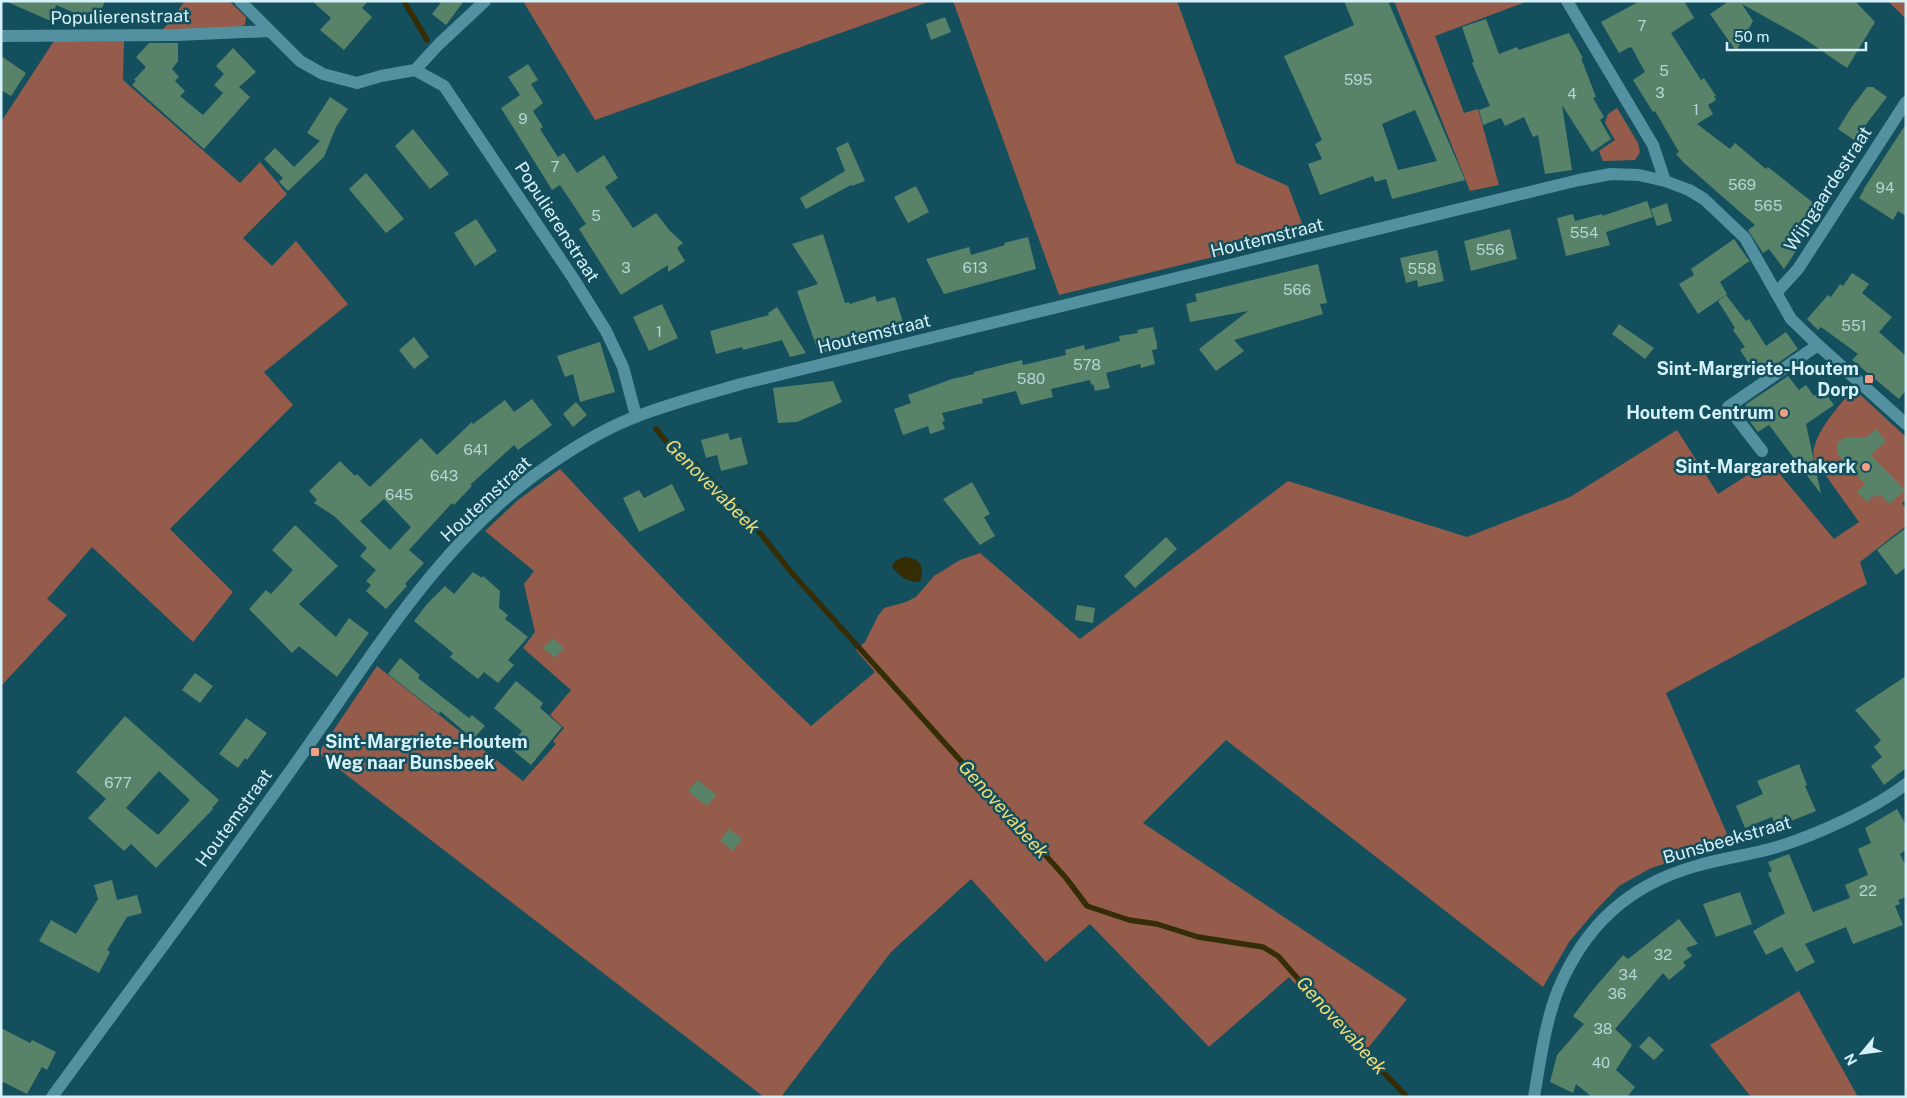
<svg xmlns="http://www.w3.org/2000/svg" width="1907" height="1098" font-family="'Public Sans',sans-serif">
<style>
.green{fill:#965c4b}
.water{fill:#352d06}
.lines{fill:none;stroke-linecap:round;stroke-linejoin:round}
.stream{stroke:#352d06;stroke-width:5.5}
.building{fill:#588369;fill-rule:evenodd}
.minor{stroke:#5391a1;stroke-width:12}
.poi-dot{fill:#f39f85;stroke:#144f5d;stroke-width:2}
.labels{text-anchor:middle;stroke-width:5;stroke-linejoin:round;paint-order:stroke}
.number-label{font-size:15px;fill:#b6d6d5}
.street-label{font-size:18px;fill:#d5f1f9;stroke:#144f5d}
.poi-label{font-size:18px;font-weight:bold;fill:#d5f1f9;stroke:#144f5d;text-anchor:end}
.water-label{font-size:19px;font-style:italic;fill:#f0db77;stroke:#144f5d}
</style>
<rect width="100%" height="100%" fill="#144f5d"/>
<path class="green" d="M185 1H229L246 17 245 25 237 27 162 31Z
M523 1H931L595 120Z
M953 1H1177L1236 163 1288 186 1306 234 1059 295Z
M1394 1H1528L1435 36 1464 113 1478 109 1499 185 1470 191Z
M1888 1H1906V19Z
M124 40 123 80 240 183 260 162 287 194 243 238 272 266 296 241 348 304 264 372 293 405 170 529 233 592 193 642 92 547 47 599 67 615 1 686V122L54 41Z
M1617 108 1638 143 1640 152 1635 160 1603 161 1599 151 1615 140 1605 123 1608 114Z
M1854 389 1906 437V500L1902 503 1906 509V526L1860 562 1867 584 1666 693 1731 843 1651 868 1619 886 1596 910 1569 942 1543 987 1226 740 1143 823 1407 999 1361 1057 1289 977 1209 1047 1090 924 1046 962 971 879 891 952 781 1097H764L318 753 377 666 523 781 556 744 553 741 564 728 550 715 571 690 523 648 535 632 524 584 534 571 485 531 518 500 560 469C642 557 724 644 811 726L875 672 856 650 865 642 878 616 884 608 906 602 916 597 934 576 960 560 980 553 1080 639 1288 481 1467 537 1570 497 1677 430 1718 494 1769 461 1834 539 1859 522 1814 459C1809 438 1840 404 1854 389Z
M1799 991 1858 1097H1751L1710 1045Z"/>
<path class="water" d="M903 557C921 558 925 566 920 582 907 582 900 577 892 567L895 561Z"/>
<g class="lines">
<path class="stream" d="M404 1 427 40
M656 429 670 446 698 467 745 514 791 572 1066 878 1087 906 1129 920 1157 924 1198 937 1263 947 1278 956 1343 1030 1407 1097"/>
</g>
<path class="building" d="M5 1H105L96 22 56 5 51 21Z
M312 1H368L362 8 372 17 344 50 320 30 331 18Z
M442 1H464L446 25 432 14Z
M1344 1H1388L1465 180 1392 199 1386 179 1375 182 1373 176 1320 195 1308 164 1322 159 1315 144 1322 140 1284 56 1354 25ZM1415 110 1437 161 1398 170 1382 124Z
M1640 1H1684L1694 18 1671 33 1701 80 1704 78 1716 96H1714L1716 100 1708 105 1713 114 1697 124 1730 149 1735 143 1766 169 1768 167 1821 209 1809 226 1812 227 1784 269 1769 249 1763 253 1748 230 1755 225 1684 163 1676 154 1679 152 1655 111 1653 112 1633 80 1645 72 1632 48 1630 47 1619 53 1601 22Z
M1729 1H1855L1875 22 1847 68 1803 38 1742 4 1753 21 1736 51 1710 14Z
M945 17 951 32 931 40 926 24Z
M1486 19 1499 54 1517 47 1519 50 1569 33 1583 58H1581L1596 97 1593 98 1604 117 1600 120 1611 139 1592 152 1562 105 1572 170 1545 174 1538 135 1533 137 1524 117 1505 126 1501 118 1483 125 1479 110 1490 106 1472 63 1474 62 1462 27Z
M149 43H178V61L172 69 179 77 175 81 185 91 180 96 203 115 223 93 214 85 224 74 216 66 233 48 256 72 239 87 250 97 204 149 132 85 136 81 134 80 146 67 136 57Z
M1 56 26 73 11 96 1 90Z
M528 64 538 80 531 84 543 103 533 111 543 127 540 129 558 157 564 153 577 173 604 155 618 178 605 187 633 228 656 213 670 231 683 243 677 248 685 261 668 272V265L621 295 579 229 586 224 560 185 552 190 501 108 520 95 508 77Z
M1867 87H1873L1887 97 1854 140 1838 129 1851 108Z
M330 97 348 109 336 127 324 157 288 191 279 182 283 178 264 159 275 148 294 167 320 141 307 133Z
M1906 124V216L1898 211 1893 220 1859 198 1864 190H1863Z
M413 129 449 174 430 189 395 146Z
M848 142 865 181 852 186 851 185 806 209 800 198 845 171 836 148Z
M366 173 404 219 386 233 349 189Z
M916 186 929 212 908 223 894 197Z
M1647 201 1653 217 1606 232 1610 245 1566 256 1557 218 1573 214 1575 221 1602 214V216Z
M1667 203 1672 221 1657 226 1651 209Z
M476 219 497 251 475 266 454 233Z
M1510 229 1517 259 1471 271 1464 241Z
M823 234 845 303 849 302 850 304 875 296 877 302 895 297 903 322 879 330 881 335 819 354 797 291 818 284 792 244Z
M1028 237 1036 269 944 294 926 259 969 247 971 255 1005 245 1004 243Z
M1734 239 1750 262H1748L1720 282 1727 294 1698 314 1679 284 1694 275 1691 269Z
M1437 250 1444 281 1418 287 1417 280 1406 283 1400 258Z
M1318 264 1327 303 1320 304 1323 314 1234 340 1244 351 1216 371 1199 349 1248 311 1190 322 1186 304 1197 301 1195 294Z
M1852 273 1869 284 1862 293 1892 317 1879 332 1906 356V390L1899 399 1852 360 1858 354 1821 327 1818 330 1807 319 1828 295 1831 297 1840 284 1843 286Z
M1726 295 1746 321 1749 319 1766 346 1786 332 1798 349 1758 377 1740 350 1745 347 1733 330 1735 328 1718 301Z
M662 304 678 338 649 351 633 317Z
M777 307 806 353 790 357 782 340 743 350 742 347 716 354 710 331 769 315 768 313Z
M1619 324 1654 348 1645 359 1612 334Z
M1153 327 1157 344V349L1152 350 1155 364 1141 368 1140 364 1106 373 1110 388 1095 391 1093 384 1091 385 1090 380 1051 389 1053 397 1021 405 1016 391 982 399 983 403 942 413 945 421 942 422 945 429 930 434 928 426 903 435 894 409 911 403 908 395 952 379 974 374V372L1022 360 1023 365 1066 355 1065 350 1084 345 1085 350 1120 341 1119 336 1138 333 1137 330Z
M414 337 429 357 414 369 399 350Z
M600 342 615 392 580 402 573 374 565 377 557 356Z
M1788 376 1799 390 1806 385 1814 396 1823 390 1834 405 1806 424 1821 494 1769 425 1758 432 1744 414 1749 410 1745 405Z
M833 381 842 402 797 422 778 423 773 388Z
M532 399 552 425 518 450 514 445 470 485 472 486 454 505 452 503 409 550 424 563 405 584 407 586 386 609 366 591 371 585 366 581 376 570 360 556 367 548 334 516 314 503 317 500 309 491 340 461 355 476 357 474 370 487 421 438 437 455 472 422 473 424 505 400 514 412ZM384 499 411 527 390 550 360 521Z
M576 402 587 415 573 427 563 414Z
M1876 429 1886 441 1871 455 1905 490 1889 504 1880 494 1876 498 1874 495 1867 502 1857 492 1865 484 1837 454V443L1845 437H1867Z
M728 433 730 440 741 437 748 464 721 471 717 455 706 458 701 440Z
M972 482 990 514 984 517 995 536 980 545 943 499Z
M672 484 685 510 639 532 623 498 639 490 644 498Z
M295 525 338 566 299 604 336 637 349 618 369 633 337 677 299 646 292 653 249 609 266 590 271 594 293 570 272 550Z
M1906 528V567L1896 575 1877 550Z
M1166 537 1177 549 1135 588 1124 576Z
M473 572 482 578 483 576 500 591 499 608 508 615 505 619 528 637 508 660 514 665 498 683 484 672 478 679 450 657 453 653 414 621 427 604 445 586 454 594Z
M1077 605 1095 608 1093 623 1075 620Z
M553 638 564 648 555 658 543 648Z
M400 658 420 675 418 678 469 718 472 715 485 726 473 739 440 711 439 714 388 674Z
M195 673 213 686 200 703 182 690Z
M1906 676V768L1884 785 1871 766 1882 757 1874 747 1881 740 1855 710Z
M516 681 543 703 540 708 562 727 531 765 509 747 522 731 494 708Z
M125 716 219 800 212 808 213 809 156 868 131 844 124 851 88 818 106 799 76 772ZM159 771 190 800 158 835 126 808Z
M246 718 267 733 247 760 245 758 238 768 219 754Z
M1799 764 1807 785 1805 786 1816 811 1776 827 1772 817 1745 828 1736 806 1763 794 1757 781Z
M698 780 716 795 707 806 688 791Z
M1897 809 1906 825V850L1900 854 1906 866V897L1898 900 1900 904 1895 906 1903 925 1853 944 1846 927 1805 944 1815 962 1796 972 1782 947 1766 955 1753 931 1785 913 1768 873 1772 871 1768 862 1789 854 1813 912 1850 898 1845 885 1868 875 1858 849 1871 843 1865 828Z
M729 829 742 839 733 851 720 840Z
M112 880 117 900 137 895 142 913 127 917 107 950 110 952 99 973 39 941 51 920 76 934 98 899 94 885Z
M1740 892 1752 924 1716 937 1703 904Z
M1679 919 1698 944 1686 948 1692 956 1683 962 1686 966 1669 980 1663 973 1615 1029 1632 1045 1616 1070 1635 1087 1627 1097H1592L1576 1084 1573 1093 1550 1082 1557 1055 1584 1024 1573 1016 1591 992 1623 955 1628 959Z
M1 1028 30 1043 32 1040 56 1052 47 1070 42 1067 27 1094 1 1081Z
M1649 1036 1664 1050 1654 1060 1639 1047Z"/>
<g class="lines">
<path class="minor" d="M240 1 300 61 323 74 357 83 381 76 415 70 439 44 485 1
M1567 1 1653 145 1665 181
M1 36 176 35 269 31
M415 70 444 86 573 278 606 331 623 367 636 416
M1776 293 1798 269 1906 102
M1762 451 1728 407 1818 345
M52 1097C137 980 225 864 308 746 379 645 448 532 553 462 578 445 610 426 638 416 672 403 707 394 741 384L1579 180 1611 174 1639 175 1665 181 1689 190 1704 199 1745 238 1791 319 1818 345 1906 424
M1534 1097C1540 1062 1545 1023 1558 990 1585 925 1629 885 1696 866 1723 858 1750 855 1777 847 1816 835 1874 809 1906 784"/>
</g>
<g class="poi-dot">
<rect x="1864" y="374" width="10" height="10" rx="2.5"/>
<circle cx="1784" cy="413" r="5"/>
<circle cx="1866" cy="467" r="5"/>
<rect x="310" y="747" width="10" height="10" rx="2.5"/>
</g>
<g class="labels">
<g class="number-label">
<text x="1642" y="31">7</text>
<text x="1664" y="76">5</text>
<text x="1358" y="85">595</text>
<text x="1660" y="98">3</text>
<text x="1572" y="99">4</text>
<text x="1696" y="115">1</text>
<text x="523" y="124">9</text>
<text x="555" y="172">7</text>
<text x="1742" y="190">569</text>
<text x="1885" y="193">94</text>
<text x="1768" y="211">565</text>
<text x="596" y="221">5</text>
<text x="1584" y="238">554</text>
<text x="1490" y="255">556</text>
<text x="626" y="273">3</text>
<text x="975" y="273">613</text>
<text x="1422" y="274">558</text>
<text x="1297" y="295">566</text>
<text x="1854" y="331">551</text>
<text x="659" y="337">1</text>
<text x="1087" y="370">578</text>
<text x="1031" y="384">580</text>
<text x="476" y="455">641</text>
<text x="444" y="481">643</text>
<text x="399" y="500">645</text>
<text x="118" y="788">677</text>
<text x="1868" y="896">22</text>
<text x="1663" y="960">32</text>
<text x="1628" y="980">34</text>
<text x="1617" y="999">36</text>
<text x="1603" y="1034">38</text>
<text x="1601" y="1068">40</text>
</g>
<g class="street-label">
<text transform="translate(120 17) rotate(-1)" y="6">Populierenstraat</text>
<text transform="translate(1828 189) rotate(-57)" y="6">Wijngaardestraat</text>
<text transform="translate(557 222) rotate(57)" y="6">Populierenstraat</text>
<text transform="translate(1267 238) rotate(-14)" y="6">Houtemstraat</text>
<text transform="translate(874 334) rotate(-14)" y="6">Houtemstraat</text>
<text transform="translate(486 499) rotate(-43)" y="6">Houtemstraat</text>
<text transform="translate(234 818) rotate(-54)" y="6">Houtemstraat</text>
<text transform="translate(1727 840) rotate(-16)" y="6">Bunsbeekstraat</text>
</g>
<g class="poi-label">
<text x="1859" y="375">Sint-Margriete-Houtem<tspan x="1859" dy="21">Dorp</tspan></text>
<text x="1774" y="419">Houtem Centrum</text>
<text x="1856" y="473">Sint-Margarethakerk</text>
<text x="325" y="748" text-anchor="start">Sint-Margriete-Houtem<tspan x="325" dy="21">Weg naar Bunsbeek</tspan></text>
</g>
<g class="water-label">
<text transform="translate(713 486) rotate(45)" y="7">Genovevabeek</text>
<text transform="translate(1004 809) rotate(48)" y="7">Genovevabeek</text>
<text transform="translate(1342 1025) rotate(48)" y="7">Genovevabeek</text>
</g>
</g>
<rect width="1907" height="1098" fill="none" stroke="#d5f1f9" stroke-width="5"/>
<g transform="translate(1862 1053) rotate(241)" stroke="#144f5d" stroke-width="4" paint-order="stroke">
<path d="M0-4L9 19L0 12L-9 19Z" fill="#d5f1f9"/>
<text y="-8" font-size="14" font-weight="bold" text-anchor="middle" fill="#d5f1f9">N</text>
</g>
<path d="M1727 42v8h139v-8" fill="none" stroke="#d5f1f9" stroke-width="2.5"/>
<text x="1734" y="42" font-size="15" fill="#d5f1f9" stroke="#144f5d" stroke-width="4" paint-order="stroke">50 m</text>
</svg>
